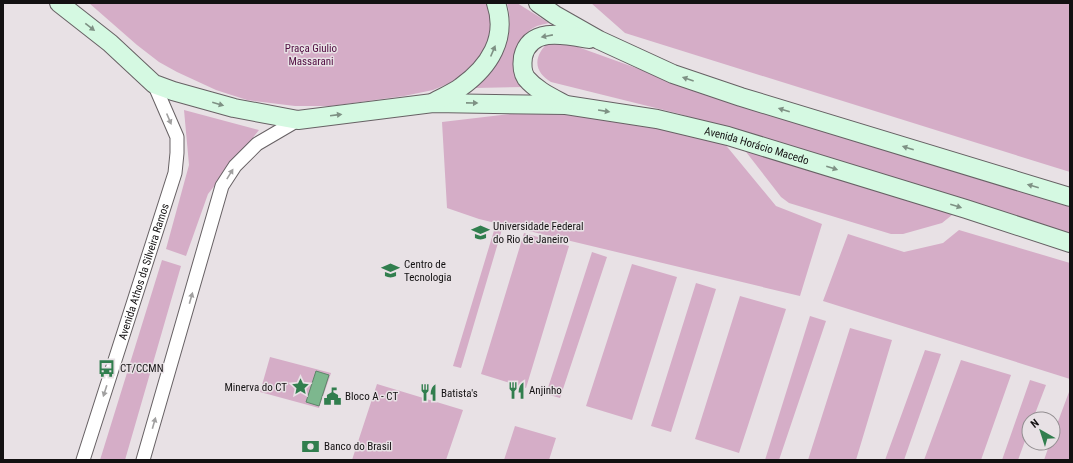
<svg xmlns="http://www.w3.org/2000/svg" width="1073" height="463" font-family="'Roboto Condensed',sans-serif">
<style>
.green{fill:#d5adc7}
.water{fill:#7db78e;stroke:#5d8569}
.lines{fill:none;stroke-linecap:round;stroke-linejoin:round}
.street-casing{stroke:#676164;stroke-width:15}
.secondary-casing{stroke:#676164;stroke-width:20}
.street{stroke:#fff;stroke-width:13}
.secondary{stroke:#d5f9e2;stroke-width:18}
.oneway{fill:#7e9184}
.oneway2{fill:#a1a0a0}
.labels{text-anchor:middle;stroke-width:3;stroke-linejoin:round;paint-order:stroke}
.park-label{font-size:11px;fill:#510d41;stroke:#e8e1e5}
.street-label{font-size:11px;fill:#131112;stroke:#e8e1e5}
.poi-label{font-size:11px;fill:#131112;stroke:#e8e1e5;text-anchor:start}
</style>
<rect width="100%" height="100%" fill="#e8e1e5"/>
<path class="green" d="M89 3H490L492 40 482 59 452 82 433 90 404 96 331 106H295L247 100 216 90 177 72 159 62 137 45Z
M507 3H517L549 23C545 24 540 25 537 26 525 31 512 48 516 61 518 70 523 79 527 87L475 88C501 68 516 35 507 3Z
M591 3H1070V172L625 33Z
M564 42 689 87 759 111 1070 207V234L680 114 551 82C539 75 533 64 541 51 543 48 545 45 548 44 552 42 559 42 564 42Z
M184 110 259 130 208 194 186 256 166 249 189 165Z
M526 112 579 116 636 123 724 143 776 206 822 224 800 296 479 219 447 208 442 122Z
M743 148 957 211 942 223 903 234H891L789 203 781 197Z
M496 224 503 226 461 368 453 366Z
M959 230 1070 263V379L823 301 848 234 904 252 943 243Z
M524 233 569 246 526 388 481 374Z
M592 252 607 257 560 398 546 394Z
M162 260 181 266 125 460H100Z
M632 264 677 277 632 420 586 406Z
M696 283 716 289 671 432 651 426Z
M740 296 786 309 739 453 695 439Z
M810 316 826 321 779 460H765Z
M850 328 892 340 856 460H808Z
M925 350 941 354 904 460H885Z
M270 357 331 373 319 408 260 392Z
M961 360 1011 375 981 460H924Z
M1030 380 1046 385 1033 419H1029V430L1018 460H1002Z
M377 384 463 410 446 460H352Z
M1069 392H1070V460H1044L1050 443H1053V435Z
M515 426 556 438 549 460H504Z"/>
<path class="water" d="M316 371 329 375 319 406 306 402Z"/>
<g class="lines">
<defs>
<g id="street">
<path id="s1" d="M83 460 175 173 177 153V137L154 84"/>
<path d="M143 460 222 186 235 166 257 144 298 120"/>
</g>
<g id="secondary">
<path id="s2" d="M59 3 110 43 154 84 173 91 234 108 298 120 433 103 566 105 657 119 728 136 966 209 1070 243"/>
<path d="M538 3 555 15 599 40 673 74 741 97 1070 197"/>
<path d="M434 102C443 97 453 93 461 87 489 67 508 38 496 3"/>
<path d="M564 104C551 97 536 90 526 78 522 72 522 64 523 57 530 26 566 35 589 39"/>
</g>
</defs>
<use href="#street" class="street-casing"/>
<use href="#secondary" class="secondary-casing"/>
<use href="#street" class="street"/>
<use href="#secondary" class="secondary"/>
</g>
<defs><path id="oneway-solid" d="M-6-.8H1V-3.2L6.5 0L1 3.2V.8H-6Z"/></defs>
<g class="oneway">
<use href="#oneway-solid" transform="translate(90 27) rotate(38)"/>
<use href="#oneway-solid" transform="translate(547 36) rotate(169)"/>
<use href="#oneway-solid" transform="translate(493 51) rotate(-67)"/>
<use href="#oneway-solid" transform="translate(688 79) rotate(-161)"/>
<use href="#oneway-solid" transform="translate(472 103) rotate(1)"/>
<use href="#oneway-solid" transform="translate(218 104) rotate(16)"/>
<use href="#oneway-solid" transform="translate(784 110) rotate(-163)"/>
<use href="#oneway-solid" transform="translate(604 111) rotate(9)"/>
<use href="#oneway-solid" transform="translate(336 115) rotate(-7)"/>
<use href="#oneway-solid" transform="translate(908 148) rotate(-163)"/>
<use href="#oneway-solid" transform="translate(832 168) rotate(17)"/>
<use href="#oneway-solid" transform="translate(1033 186) rotate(-164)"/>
<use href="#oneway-solid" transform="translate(956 206) rotate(17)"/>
</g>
<g class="oneway2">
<use href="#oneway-solid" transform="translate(169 119) rotate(67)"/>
<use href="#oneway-solid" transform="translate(230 174) rotate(-58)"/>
<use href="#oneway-solid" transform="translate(191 298) rotate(-74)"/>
<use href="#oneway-solid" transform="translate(105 391) rotate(108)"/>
<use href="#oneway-solid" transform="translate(154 423) rotate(-74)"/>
</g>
<defs>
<symbol id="university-bare" viewBox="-9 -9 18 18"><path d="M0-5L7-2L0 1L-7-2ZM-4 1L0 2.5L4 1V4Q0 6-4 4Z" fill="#317e4e" stroke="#e8e1e5" stroke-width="2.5" paint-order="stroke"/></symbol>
<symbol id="bus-bare" viewBox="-9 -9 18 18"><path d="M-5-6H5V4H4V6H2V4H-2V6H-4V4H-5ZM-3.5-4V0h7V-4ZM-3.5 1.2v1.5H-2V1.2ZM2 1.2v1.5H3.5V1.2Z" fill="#317e4e" stroke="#e8e1e5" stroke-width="2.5" paint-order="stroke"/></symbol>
<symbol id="sight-bare" viewBox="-9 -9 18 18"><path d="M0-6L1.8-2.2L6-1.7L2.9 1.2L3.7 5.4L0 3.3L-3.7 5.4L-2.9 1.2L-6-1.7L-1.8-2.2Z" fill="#317e4e" stroke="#e8e1e5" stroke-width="2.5" paint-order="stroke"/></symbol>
<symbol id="restaurant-bare" viewBox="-9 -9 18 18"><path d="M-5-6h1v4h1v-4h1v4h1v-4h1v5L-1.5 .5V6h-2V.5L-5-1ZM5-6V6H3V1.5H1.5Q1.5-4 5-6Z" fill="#317e4e" stroke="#e8e1e5" stroke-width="2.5" paint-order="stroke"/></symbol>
<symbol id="civic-bare" viewBox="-9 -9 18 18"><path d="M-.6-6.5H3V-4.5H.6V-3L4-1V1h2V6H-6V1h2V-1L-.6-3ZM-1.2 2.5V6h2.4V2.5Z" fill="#317e4e" stroke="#e8e1e5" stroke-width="2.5" paint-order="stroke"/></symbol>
<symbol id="bank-bare" viewBox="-9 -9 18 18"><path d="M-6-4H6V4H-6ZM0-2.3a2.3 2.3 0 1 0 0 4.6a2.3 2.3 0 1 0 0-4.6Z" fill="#317e4e" stroke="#e8e1e5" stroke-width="2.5" paint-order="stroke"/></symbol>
</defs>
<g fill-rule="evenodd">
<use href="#university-bare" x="468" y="220" width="25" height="25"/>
<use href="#university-bare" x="378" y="258" width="25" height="25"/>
<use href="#bus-bare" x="94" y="356" width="25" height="25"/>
<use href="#sight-bare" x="288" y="374" width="25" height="25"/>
<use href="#restaurant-bare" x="504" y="378" width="25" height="25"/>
<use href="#restaurant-bare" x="416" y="380" width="25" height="25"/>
<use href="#civic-bare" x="320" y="384" width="25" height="25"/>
<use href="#bank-bare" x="298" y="434" width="25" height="25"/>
</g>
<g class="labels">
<g class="park-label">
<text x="311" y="52">Praça Giulio<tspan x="311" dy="13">Massarani</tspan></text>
</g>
<g class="street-label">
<text dy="4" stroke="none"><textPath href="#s2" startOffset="738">Avenida Horácio Macedo</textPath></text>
<text dy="4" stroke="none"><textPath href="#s1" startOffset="198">Avenida Athos da Silveira Ramos</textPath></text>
</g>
<g class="poi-label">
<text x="493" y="230">Universidade Federal<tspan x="493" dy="13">do Rio de Janeiro</tspan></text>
<text x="404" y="268">Centro de<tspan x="404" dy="13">Tecnologia</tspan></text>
<text x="120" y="372">CT/CCMN</text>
<text x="287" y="391" text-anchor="end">Minerva do CT</text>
<text x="529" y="394">Anjinho</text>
<text x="441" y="397">Batista's</text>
<text x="345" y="400">Bloco A - CT</text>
<text x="324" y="450">Banco do Brasil</text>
</g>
</g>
<rect width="1073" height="463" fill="none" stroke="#131112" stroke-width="8"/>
<g transform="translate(1041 431) rotate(321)"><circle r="19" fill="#e8e1e5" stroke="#938e91"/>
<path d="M0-3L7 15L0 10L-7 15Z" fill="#317e4e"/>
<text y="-6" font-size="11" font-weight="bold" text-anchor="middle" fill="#131112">N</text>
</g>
</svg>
